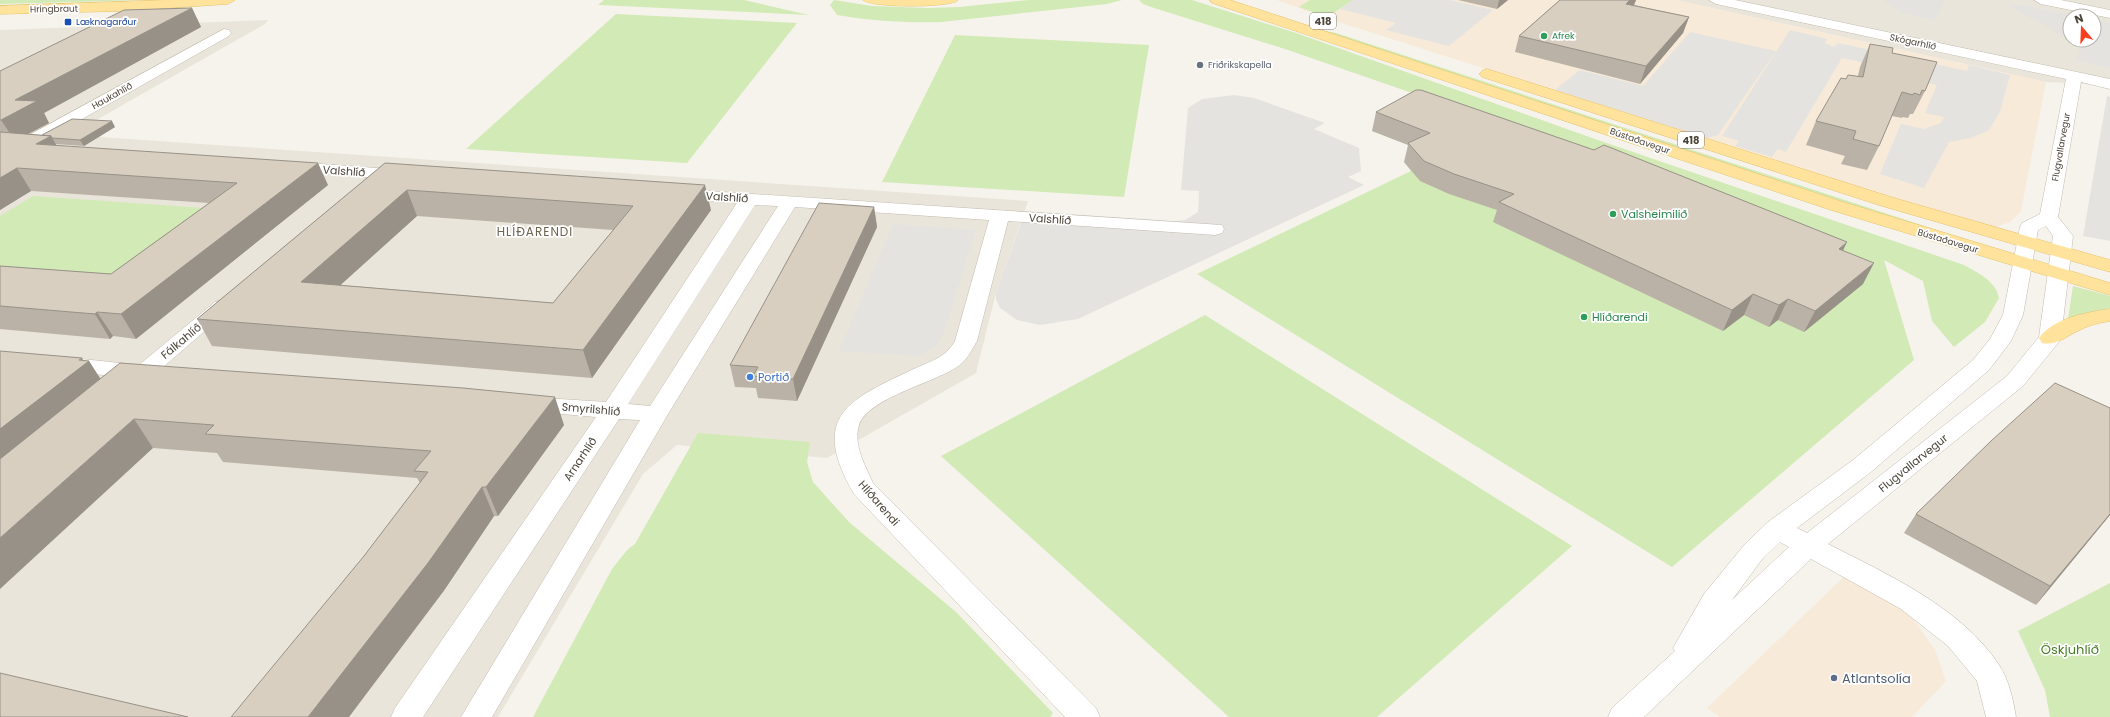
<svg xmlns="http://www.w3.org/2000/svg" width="2110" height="717" font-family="Poppins,sans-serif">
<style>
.residential{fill:#eae5da;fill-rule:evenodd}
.commercial{fill:#f7ead8}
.green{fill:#d2eab5}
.parking{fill:#e5e3e0}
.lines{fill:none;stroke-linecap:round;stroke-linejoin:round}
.minor-casing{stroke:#c2bbae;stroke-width:1}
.major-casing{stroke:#e6c16a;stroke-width:1}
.minor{fill:#fff;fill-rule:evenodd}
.major{fill:#ffe39c;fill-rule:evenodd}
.wall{fill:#bab2a6;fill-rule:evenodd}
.shaded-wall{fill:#979187}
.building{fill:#d8cfc1;stroke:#979187;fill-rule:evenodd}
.transit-dot{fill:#1a4fb4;stroke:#fff;stroke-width:1.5}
.leisure-dot{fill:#2e9e5b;stroke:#fff;stroke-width:1.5}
.worship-dot{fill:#6b7280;stroke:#fff;stroke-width:1.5}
.shop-dot{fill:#3f7fe0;stroke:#fff;stroke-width:1.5}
.service-dot{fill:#5c6f8a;stroke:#fff;stroke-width:1.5}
.labels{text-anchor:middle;stroke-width:3.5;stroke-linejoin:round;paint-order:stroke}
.far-street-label{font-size:9px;fill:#4b4439;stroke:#fff}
.far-transit-label{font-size:9px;fill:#164399;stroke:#fff;text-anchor:start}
.far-leisure-label{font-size:9px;fill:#27864d;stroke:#fff;text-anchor:start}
.far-worship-label{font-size:9px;fill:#5b616d;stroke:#fff;text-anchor:start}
.shield{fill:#fff;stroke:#817c74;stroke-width:1}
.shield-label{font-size:10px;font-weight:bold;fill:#4b4439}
.street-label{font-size:11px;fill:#4b4439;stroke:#fff}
.leisure-label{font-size:11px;fill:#27864d;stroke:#fff;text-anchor:start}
.shop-label{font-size:11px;fill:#366cbe;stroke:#fff;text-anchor:start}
.neighbourhood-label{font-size:12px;letter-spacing:1px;fill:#6e6250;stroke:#fff}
.near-park-label{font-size:13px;fill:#4a7f2a;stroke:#fff}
.near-service-label{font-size:13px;fill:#4e5e75;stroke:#fff;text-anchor:start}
</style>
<rect width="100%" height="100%" fill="#f6f3ec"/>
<path class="residential" d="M1676 0H2110V85L2046 82ZM2070 16H2094V40H2070Z
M268 20 265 24 70 135 1028 201 996 293 976 373 827 458 677 445 643 474 498 717H0V30Z"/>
<path class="commercial" d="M1277 0H1676L2046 82 2021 211 2010 222 1996 227 1969 223 1332 20Z
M1850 571 1909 613 1935 650 1946 681 1912 717H1720L1707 708Z"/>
<path class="green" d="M0 0H144L0 4Z
M604 0H744L809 15 598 5Z
M834 0 872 6 928 8 959 7 1029 0H1122L1107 4 941 22C906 23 871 21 837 15L830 5Z
M1139 0H1192L1296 33 1595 139 1964 265C1978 273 1996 281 1999 298L1985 322 1954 347 1932 321 1923 281 1884 260 1914 360 1672 567 1197 274 1411 171 1404 162 1409 160 1456 163 1372 131 1414 107 1441 103 1285 49 1154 8 1143 4Z
M1310 0H1353L1327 17 1299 7Z
M616 14 797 23 687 163 466 149Z
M1321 30 1336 33 1979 244 1766 178 1317 32Z
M955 35 1149 45 1124 197 882 182Z
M33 196 232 210 119 294 0 277V216Z
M2073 286 2110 296V308L2068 319Z
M1205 315 1572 546 1377 717H1229L941 456Z
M698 433 810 442 807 462 813 482 849 522 956 612 1053 713 1050 717H533L612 569 628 549 635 544Z
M2110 583V717H2050L2045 690 2018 631Z"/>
<path class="parking" d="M1353 0H1450L1493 10 1449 46 1386 30 1396 23 1340 9Z
M1883 0H1945L1935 20 1902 13Z
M2008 5H2022L2077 16H2070V40Z
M2094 19 2110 23V68L2076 61 2081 46 2070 40H2094Z
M1790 30 1827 39 1825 43 1834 47 1838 43 1967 71 1969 65 2010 75 2000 112 1989 130 1971 138 1949 142 1924 188 1880 174 1901 124 1924 129 1941 123 1944 117 1925 113 1937 85 1878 71 1879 66 1842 58 1786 152 1778 149 1772 157 1735 146 1739 141 1722 136Z
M1690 32 1776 51 1718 135 1707 138 1555 90 1580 70 1643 86Z
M1234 95 1254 98 1325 123 1314 129 1359 148 1361 171 1348 177 1364 185 1078 319 1040 325 1017 320 1000 308 996 299V293L1025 211 1174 221 1185 220 1198 212 1199 191 1181 190 1188 108 1202 99Z
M2107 96 2110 97V241L2083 236Z
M893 224 976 230 943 335 936 346 918 356 839 351Z"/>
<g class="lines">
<defs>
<path id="minor" d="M1709 0H1735L2110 79V89L2081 82 2058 217 2073 236 2061 338 2058 343 2023 386 1828 544C1887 574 1962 608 1999 665 2009 680 2013 699 2016 717H1986L1977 681 1948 646 1901 609 1811 559 1644 717H1608L1612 708 1675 651 1673 648 1704 594 1745 544 1768 522 1853 460 1973 360 1990 339 2003 315 2020 227 2022 223 2040 214 2066 79 1716 4ZM2046 226 2053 236 2039 337 2007 376 1807 533 1797 528 1871 472 1989 370 2011 341 2023 315 2038 230ZM1780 542 1789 547 1732 600 1763 558Z
M2034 0H2061L2110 10V18L2041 4Z
M224 29 229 30 231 33 229 36 6 162 0 163V151Z
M292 162 404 170 410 171 413 175 410 179 404 180 286 171 283 167 286 163Z
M677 189 1222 225 1224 229 1222 233 1215 235 1008 221 977 341C972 349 968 358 961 364 939 382 868 397 859 425 853 445 865 465 873 483L1096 708 1100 717H1065L854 494C808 415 850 399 916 368 932 361 946 357 955 341L989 220 795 207 668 414 492 717H461L640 420 619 419 423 717H391L395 708 596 417 529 411 521 409 517 404 521 399 529 397 606 402 737 203 671 198 668 194 671 190ZM755 205 778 206 650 406 628 404Z
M222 300 229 302 232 306 229 310 140 387 132 389 124 387 121 382 124 377 63 371 55 369 52 364 55 359 63 357 139 365 215 302Z"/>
<path id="major" d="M168 0H235L228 4 124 11 0 14V6Z
M863 0H958C952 8 869 8 863 0Z
M1210 0H1230L1843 202 2110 283V295L1831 210 1212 3Z
M1487 69 1894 198 2110 260V272L1882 206 1482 77 1479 74 1482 71Z
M2110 309V321C2099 323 2089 325 2080 330 2066 336 2057 346 2042 343L2039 338C2053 318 2088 312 2110 309Z"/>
</defs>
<use href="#minor" class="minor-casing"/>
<use href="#major" class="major-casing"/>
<use href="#minor" class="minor"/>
<use href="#major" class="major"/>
</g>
<path class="wall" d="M1458 0H1508L1497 9Z
M1560 0H1636L1634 5 1689 17 1683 33 1640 84 1515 52 1519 36Z
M192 8 201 27 44 113 49 123 28 134 42 135 115 127 84 146 55 144 56 145 328 185 136 339 113 336 110 339 0 329V266L111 274 209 203 31 191 0 210V71Z
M1870 44 1892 53 1925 91 1913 114H1910L1908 118 1902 117V118L1892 116 1879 146 1867 170 1841 164 1845 156 1806 145 1816 121 1846 79 1858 76 1860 67Z
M1376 112 1843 251 1863 284 1804 332 1778 320 1769 327 1744 315 1723 331 1493 222 1497 210 1449 194 1420 181 1404 162 1408 145 1372 131Z
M385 163 711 210 592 378 212 346 197 319ZM417 216 613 230 553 303 340 285Z
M874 207 877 227 797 401 758 398 756 388 735 387 730 365Z
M83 361H89L100 379 564 425 498 516H494L443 592 364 556 420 483 417 478 223 462 217 453 153 448Z
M2110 408V515L2036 605 1904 533 1916 514Z"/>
<path class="shaded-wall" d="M1499 0H1508L1497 9Z
M1630 0H1636L1633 7 1626 4Z
M192 8 201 27 44 113 49 123 15 141 1 120 15 100Z
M1689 17 1683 33 1640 84 1646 66Z
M112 121 115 127 84 146 80 140Z
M51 136 64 158 36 144Z
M318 163 328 185 136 339 121 314Z
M17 168 31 191 0 210V178Z
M705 185 711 210 592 378 583 350Z
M407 190 417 216 314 309 301 282Z
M874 207 877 227 797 401 793 379Z
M1847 242 1837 263 1839 249Z
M1874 263 1863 284 1804 332 1815 311Z
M1753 294 1744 315 1723 331 1732 310Z
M1788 299 1778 320 1769 327 1779 305Z
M97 312 113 336 110 339 95 314Z
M82 358 85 364 89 361 107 389 0 475V429Z
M555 397 564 425 498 516 486 487Z
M134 419 153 448 0 589V538Z
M482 487 494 516 443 592 349 717H308Z
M2110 514V515L2036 605 2050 586Z"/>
<path class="building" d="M1560 0H1630L1626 4 1689 17 1646 66 1519 36Z
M192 8 15 100 37 101 1 120H0V71L124 10Z
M1870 44 1893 48 1892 53 1937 62 1925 91 1922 90 1920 95 1914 93 1913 95 1902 92 1879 146 1853 139 1856 131 1816 121 1841 78 1846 79 1848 75 1863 77Z
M1416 90H1421L1594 150 1604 145 1847 242 1839 249 1874 263 1815 311 1788 299 1779 305 1753 294 1732 310 1499 202 1514 194 1454 174 1424 161 1408 143 1430 133 1376 112Z
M72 119 112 121 80 140 52 138 51 136 42 135Z
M0 132 51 136 36 144 318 163 121 314 97 312 95 314 0 306V266L111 274 237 183 17 168 0 178Z
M385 163 705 185 583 350 197 319ZM407 190 633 206 553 303 301 282Z
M819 203 874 207 793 379 753 376 758 367 730 365Z
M0 351 82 358 79 360 89 361 0 429Z
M120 363 463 388 555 397 486 487H482L428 563 308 717H231L364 556 428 472 414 471 431 451 205 434 214 425 134 419 0 538V459Z
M2055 383 2110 408V514L2050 586 1916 514 1991 441Z
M0 673 188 717H0Z"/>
<rect class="transit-dot" x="64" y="18" width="8" height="8" rx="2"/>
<g class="leisure-dot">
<circle cx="1544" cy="36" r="4"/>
<circle cx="1613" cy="214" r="4"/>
<circle cx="1584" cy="317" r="4"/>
</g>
<circle class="worship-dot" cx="1200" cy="65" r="4"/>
<circle class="shop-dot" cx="750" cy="377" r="4"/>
<circle class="service-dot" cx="1834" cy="678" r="4"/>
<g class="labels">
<g class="far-street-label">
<text transform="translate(54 9) rotate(-1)" y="3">Hringbraut</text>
<text transform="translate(1913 42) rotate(12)" y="3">Skógarhlíð</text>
<text transform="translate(112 96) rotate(-29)" y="3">Haukahlíð</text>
<text transform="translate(1640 141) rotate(19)" y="3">Bústaðavegur</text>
<text transform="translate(2061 147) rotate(-80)" y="3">Flugvallarvegur</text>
<text transform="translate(1948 241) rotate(17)" y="3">Bústaðavegur</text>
</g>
<g class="far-transit-label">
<text x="76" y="25">Læknagarður</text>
</g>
<g class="far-leisure-label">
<text x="1552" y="39">Afrek</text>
</g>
<g class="far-worship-label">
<text x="1208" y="68">Friðrikskapella</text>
</g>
<g class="shield">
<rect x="1310" y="13" width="26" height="16" rx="3"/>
<rect x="1678" y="132" width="26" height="16" rx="3"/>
</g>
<g class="shield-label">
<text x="1323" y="25">418</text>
<text x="1691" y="144">418</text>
</g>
<g class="street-label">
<text transform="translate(344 171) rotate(4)" y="4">Valshlíð</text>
<text transform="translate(727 197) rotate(4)" y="4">Valshlíð</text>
<text transform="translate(1050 219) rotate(4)" y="4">Valshlíð</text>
<text transform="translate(181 341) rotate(-40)" y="4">Fálkahlíð</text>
<text transform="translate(591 409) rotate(5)" y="4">Smyrilshlíð</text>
<text transform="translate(580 459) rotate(-56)" y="4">Arnarhlíð</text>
<text transform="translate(1913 463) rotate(-39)" y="4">Flugvallarvegur</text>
<text transform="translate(879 503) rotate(49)" y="4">Hlíðarendi</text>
</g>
<g class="leisure-label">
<text x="1621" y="218">Valsheimilið</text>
<text x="1592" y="321">Hlíðarendi</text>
</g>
<g class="shop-label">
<text x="758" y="381">Portið</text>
</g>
<g class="neighbourhood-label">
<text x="535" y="236">HLÍÐARENDI</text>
</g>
<g class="near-park-label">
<text x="2070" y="654">Öskjuhlíð</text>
</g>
<g class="near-service-label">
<text x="1842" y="683">Atlantsolía</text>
</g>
</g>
<g transform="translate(2082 28) rotate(341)"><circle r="19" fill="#ffffff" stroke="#b7b4b0"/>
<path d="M0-3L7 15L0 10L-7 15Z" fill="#fc3f1d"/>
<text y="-6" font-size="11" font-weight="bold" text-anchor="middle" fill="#4b4439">N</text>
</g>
</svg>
